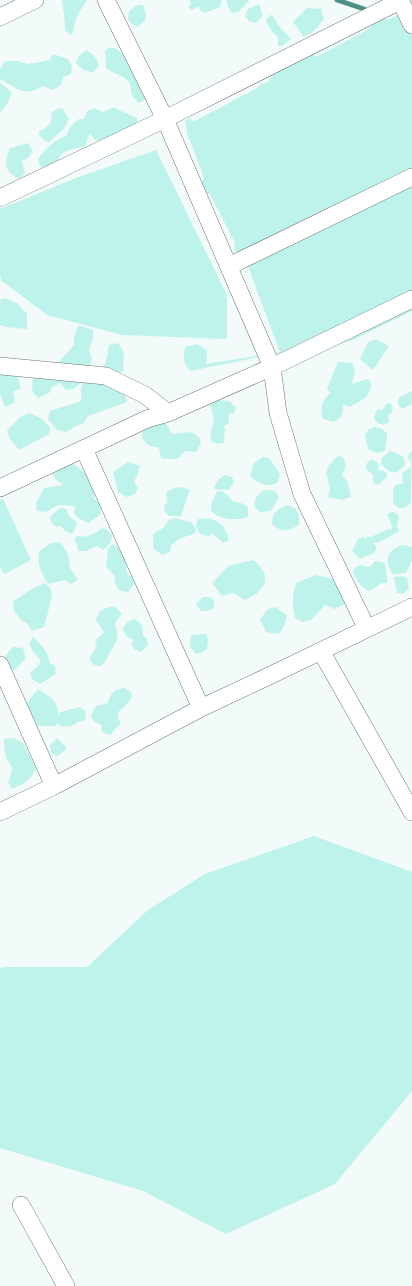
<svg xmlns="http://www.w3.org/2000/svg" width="412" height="1286" font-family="'PT Serif',serif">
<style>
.green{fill:#bdf3eb}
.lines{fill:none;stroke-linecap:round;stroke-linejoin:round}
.stream{stroke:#4c9087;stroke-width:5}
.minor-casing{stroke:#6e7574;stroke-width:18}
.minor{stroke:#fff;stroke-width:17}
</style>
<rect width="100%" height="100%" fill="#f3fbfa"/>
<path class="green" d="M62 0H87C80 11 74 20 73 33L70 35 65 30C65 20 63 10 62 0Z
M190 0H222L220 7 205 13 200 10 199 6 192 10 188 7 191 4Z
M226 0H248L249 1 238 12 232 13 228 7Z
M409 0H412V311L351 341 280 353 190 371C183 363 183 357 185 347L198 344 207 351 206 364 280 352 247 264 234 249 235 243 210 194H206L200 185 204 178 191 143 188 138 185 121 190 118 193 122 257 88 261 84C272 85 275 69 278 61L312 51 316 57 369 29 373 22 383 17 386 20 408 11Z
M259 4 263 16 256 23 249 21 245 16 248 9Z
M137 5H143L146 14 145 21 138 27 132 24 128 19 129 11Z
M307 8 321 9 324 19 314 31 304 37 293 22Z
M269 15 273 16 279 26 291 39 282 46H278V37L272 32 266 21Z
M109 48H115L121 53 124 51 146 93 145 100 138 103C137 101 133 98 132 96 130 90 132 85 128 81 122 74 113 74 106 68L105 51Z
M86 50C93 54 96 57 99 65L94 72C86 72 82 70 76 63L79 56Z
M53 54 68 59 72 65 71 74 63 77 61 85 53 90 43 86C24 98 17 88 0 79V69L5 61H18L28 64 50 60Z
M0 82 12 93 7 104 0 113Z
M114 107C121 112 129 114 137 118L138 129 107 143 95 140 90 133 85 146 69 150 60 155 56 170 47 171 40 166 38 159C46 148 53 141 66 136L70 127 79 119H84L87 111 95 108 103 112Z
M62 108 69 119C65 130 58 134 49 142L45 141 39 135V131L44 129 51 123 52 112 57 109Z
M28 143 33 152 28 158 22 161 25 173 19 179C4 170 3 164 10 148Z
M156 150 227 295V339L122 335 47 315 2 281 0 275V209L76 178Z
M5 298 18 304 27 314V329L6 327 0 325V300Z
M78 326H82L93 330V339L89 350 92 360 88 368 79 376 81 383 74 389 66 390 60 383 52 387 49 393 38 398 32 391 33 376 58 363 74 345V337Z
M376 339 389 346 373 370 360 359 368 342Z
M118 343 124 352 123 372H113L103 369 107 357 109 345Z
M338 362 352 363 355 370 352 384 368 379 371 383C371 398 361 400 350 407L343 404C344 412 342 418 334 422L323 419C319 407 322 402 329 394H331L327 388Z
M0 369C15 373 17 372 21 389L13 391 15 402 5 407 0 394Z
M93 377 124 392 127 402 88 416 84 423 76 426 66 432 57 430 48 419 50 411 81 401V389L83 382Z
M412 391V404L402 409C397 404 397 402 399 397Z
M216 400 229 401 236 407 234 413 229 414V423L224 426C226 432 223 437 224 443L217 444 212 442 210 435 214 420 210 404Z
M390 403 393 407 391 414 388 415 389 422 383 425 377 423 374 418 376 411 379 409 381 411 387 404Z
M30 413 40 418 50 427 49 434 19 450 10 439 7 430 22 416Z
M161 421 167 425 172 434 191 432 199 437 201 443 196 452 184 451C179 461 171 460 161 458L159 448 148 445 142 438 143 428Z
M374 427 381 428 387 433C388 440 385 444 385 451L376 453 368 449 365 435 368 430Z
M390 451C398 453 406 456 405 465L397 472H390L381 464 382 458Z
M412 451 411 502 405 508H398L393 502V489L397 484H403L402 473 411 467V462L408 458 409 454Z
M339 455 344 459 346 466 342 475 348 483 351 497 342 500 328 497 330 488 326 473 329 465Z
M263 457 269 458 280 474 278 482C267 489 259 484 250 476L254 463Z
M372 459 378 463 379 471 382 470 387 473 386 478 378 485 373 483V475L366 469V464Z
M71 462 85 473 94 487V498L101 506V514L88 523 78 518 74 513 75 506 58 505 46 512 37 511 36 503 44 488 64 485 56 480 52 473 56 468Z
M128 462 140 466 137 476 134 481 138 488 135 494 126 497 118 492 113 472Z
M225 475 232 477 234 482 229 490 213 489 218 480Z
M178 487 190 489 181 516H169L165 512 164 506 167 502 166 493 172 489Z
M264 490 275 491 279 498 271 511 260 512 254 506 256 497Z
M217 491C225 491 228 495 232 501L241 503 247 506 248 510V517C235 521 221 520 211 511V504Z
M3 499 31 560 4 574 0 566V500Z
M287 505 295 508 299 515V525C286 532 283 533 272 524 272 513 277 509 287 505Z
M60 508 67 509 68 515 77 523 74 532 72 534 65 531 61 526 57 527 52 524 50 517Z
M392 512 397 513 399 518 397 526 399 531 380 542 373 543 377 548 374 553 360 559 352 551 358 539 363 537 367 539V536L371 537 388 529 391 530 392 526 387 514Z
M174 518 191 522 196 529 195 533 179 539 171 545 170 552 162 555 153 548V535C156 531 158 531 162 529 167 525 165 521 174 518Z
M209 518C222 523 226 527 229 541L223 543 212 533 209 537 200 534 196 527 198 519Z
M102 528 106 529 112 535 111 542 104 550 97 546 86 551H78L77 544 74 539 78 536C88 538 94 534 102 528Z
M60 542 68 554 70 568 78 580 71 584 64 580 48 584C41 571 37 566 39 551L51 543Z
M112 544C123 548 127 561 127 573L136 581 128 592 120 591 115 584 114 575 106 567 108 549Z
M402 545 412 547V560L406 573 393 574C383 561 387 550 402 545Z
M253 560C274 576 266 591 245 600L233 593 222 596 212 583 228 566Z
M375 561 385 563 387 577V583H382L369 591C360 586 357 582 353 572L355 568 360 565 370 567Z
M316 575 338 580 345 604 334 609 325 605 311 620 303 622 295 618C292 605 292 596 296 583Z
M403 576 407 578 409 589 403 594 397 593 394 577Z
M44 583C55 589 52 597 49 607 48 613 46 620 44 627L32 631 27 623 21 620 14 611 13 602C20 596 36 586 44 583Z
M203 597H211L214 601V608L208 611H201L196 604Z
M114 606 122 613 115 624C119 638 119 637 112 649 108 656 107 660 101 666L94 665 89 659 97 645 95 641 104 632 96 620C99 609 103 609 114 606Z
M276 607 287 616 284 626 279 634 266 632 260 619 268 609Z
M134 619C142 622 143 627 143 635L147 639 148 645 141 652 135 650 132 645 133 639C126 638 124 634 123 627L128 622Z
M206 634 208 639 207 649 201 653H197L196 654 190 646 191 635Z
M33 637C42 645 48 651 50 663L55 666 56 674 40 684 32 679 30 673 37 667 41 661 32 650 29 643Z
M13 647 23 648 26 658 15 670 7 668 4 662 6 655Z
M125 688 132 693C132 700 125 707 119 711L118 718 121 723 110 735 102 732 101 725 93 721 91 715 96 706 108 703C111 692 114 689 125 688Z
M38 689C49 697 59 700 58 716L60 712 80 707 86 712 85 720 78 722 72 726 61 727 57 723 56 726H35L25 705Z
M14 738 23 743 36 768C30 782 24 783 12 789L8 782C17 762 7 767 5 752 4 748 4 743 4 739Z
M57 738 67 748 58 756 51 754 50 745Z
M314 836 412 872V1091L335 1184 226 1234 143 1191 0 1148V968L4 967H87L148 910 205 874Z"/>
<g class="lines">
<path class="stream" d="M337 0 364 9"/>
<defs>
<path id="minor" d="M106 0 165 119 272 367 278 413 302 494 367 629
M400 0 412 25
M0 17 35 0
M0 198 165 119 402 0
M229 266 412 177
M0 366 106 376 145 395 168 413
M84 449 201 708
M0 488 147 419 168 413 272 367 412 299
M321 651 412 812
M0 665 54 786
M0 812 54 786 201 708 269 676 412 607
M21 1205 66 1286"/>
</defs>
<use href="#minor" class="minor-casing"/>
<use href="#minor" class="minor"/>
</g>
</svg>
